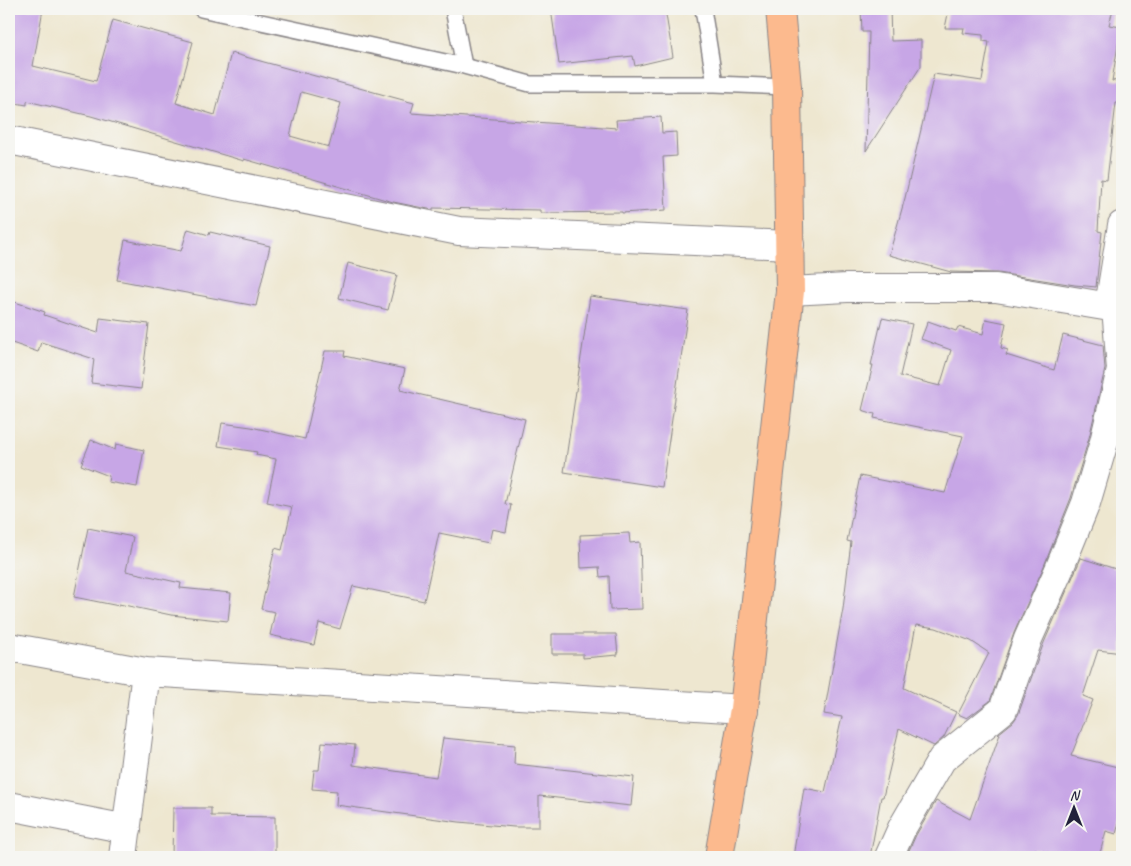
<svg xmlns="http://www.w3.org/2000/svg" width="1131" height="866" font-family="Caveat,sans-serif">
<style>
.building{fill:#c7a6e6;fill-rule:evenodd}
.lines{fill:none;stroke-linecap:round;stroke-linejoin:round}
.service-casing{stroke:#888486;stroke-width:18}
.minor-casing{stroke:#888486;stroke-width:30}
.trunk-casing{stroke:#888486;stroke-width:30}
.service{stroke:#fff;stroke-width:15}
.minor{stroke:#fff;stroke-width:28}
.trunk{stroke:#fcba8e;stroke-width:28}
</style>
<rect width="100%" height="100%" fill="#f6f6f2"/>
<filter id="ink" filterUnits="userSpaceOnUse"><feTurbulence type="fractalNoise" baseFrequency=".02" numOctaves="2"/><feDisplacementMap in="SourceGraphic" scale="10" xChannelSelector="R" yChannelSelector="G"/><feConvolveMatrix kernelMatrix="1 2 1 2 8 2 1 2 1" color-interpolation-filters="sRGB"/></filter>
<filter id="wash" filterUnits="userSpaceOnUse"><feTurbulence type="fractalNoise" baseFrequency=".0096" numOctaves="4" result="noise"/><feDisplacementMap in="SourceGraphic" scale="20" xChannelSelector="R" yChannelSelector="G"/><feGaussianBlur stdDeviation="1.12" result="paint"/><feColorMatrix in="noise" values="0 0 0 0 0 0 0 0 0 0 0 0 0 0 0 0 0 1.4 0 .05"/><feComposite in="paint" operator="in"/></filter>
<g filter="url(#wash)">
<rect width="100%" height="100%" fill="#eee7d0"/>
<g id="blocks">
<path class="building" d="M14 9H43L33 66 96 81 113 20 193 42 176 103 215 115 231 53 414 103 411 113 617 128 616 120 661 117 662 133 676 132 677 156 663 157 666 210 622 213V212L540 213V210L433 208V210L393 202 244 159V161L91 116 27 101V105L9 102V40ZM301 92 341 103 329 147 290 136Z
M551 9H665L673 57 635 66 633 56 559 64Z
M861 9H890L891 41 921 40V66L866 151 869 32H862Z
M949 9H1113L1109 25 1121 27 1112 81 1122 80V103H1116L1107 180 1101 179 1098 231 1102 232 1096 287 1075 285 998 273 951 272 889 255 905 198 934 74 982 81 989 42 983 41V35L963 33 964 28H945Z
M188 229 209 235 210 232 270 246 256 306 117 280 125 240 181 251Z
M348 263 397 275 388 310 339 298Z
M590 296 688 310 662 487 564 472Z
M9 300 45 312 44 315 98 333 100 318 149 324 141 389 91 383 94 359 41 342 38 352 9 342Z
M882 318 912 324 900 376 940 386 951 350 921 339 928 321 956 331 958 327 983 334 986 319 1006 323 1001 348 1008 350 1006 355 1054 370 1063 335 1103 345 1105 369 1089 438 1071 498 1044 566 1014 633 990 701 967 718 958 714 989 653 971 641 936 628 916 625 904 688 956 712 944 737 934 746 899 729 883 797H881L870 857H793L804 788 825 792 842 717 824 714 843 609 851 542 847 541 860 476 945 493 963 436 874 418 875 414 862 410 873 365H871Z
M325 351H345L344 356 405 369 400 390 525 419 505 504 511 505 506 532 492 529 489 543 439 533 424 601 353 586 340 629 319 623 314 645 270 635 275 612 261 609 275 548 282 550 292 507 267 502 276 459 256 455 257 452 218 446 222 423 251 427 305 439Z
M91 440 115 450 116 444 144 450 137 487 108 482 109 476 81 465Z
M88 528 133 537 126 571 181 583 180 588 231 593 228 621 171 615 119 604V606L74 597Z
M629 533 630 543 640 542 642 609 610 610 609 576 600 577 599 567 581 568 580 535Z
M1081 558 1122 571V653L1098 650 1083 696 1093 700 1071 756 1122 768V812L1116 834 1106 831 1099 857H1065L1035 849 1032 857H906L916 835 936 801 970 819 1000 734H998L1013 722 1018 715 1043 645Z
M552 634H616L618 655 583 658V654H552Z
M443 738 515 745 514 764 634 777 631 806 539 796V827H514L459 822 336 805 337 791 312 789 314 770H319L322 742 355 745 353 765 436 777Z
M173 808H211V816L275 817V857H172Z"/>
</g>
</g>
<g filter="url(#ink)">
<use href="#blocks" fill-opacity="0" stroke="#888486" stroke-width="1"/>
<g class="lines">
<defs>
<path id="service" d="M201 9 464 66
M453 9 464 66 530 84H715L787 87
M703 9 715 84"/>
<path id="minor" d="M9 140 459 231 790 245
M790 291 847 288H996L1122 309
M9 647 146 672 744 709
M9 806 127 829
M123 857 146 672
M889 857 902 828 942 759 1003 710 1028 639 1058 572 1086 503 1104 442 1121 370 1116 307 1111 294 1122 225"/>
<path id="trunk" d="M719 857 744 709 790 291 787 87 780 9"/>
</defs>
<use href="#service" class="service-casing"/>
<use href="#minor" class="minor-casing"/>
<use href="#trunk" class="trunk-casing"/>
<use href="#service" class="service"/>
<use href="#minor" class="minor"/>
<use href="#trunk" class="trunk"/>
</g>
</g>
<rect width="1131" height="866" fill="none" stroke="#f6f6f2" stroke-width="30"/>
<g transform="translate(1074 808)" stroke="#f6f6f2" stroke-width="4" paint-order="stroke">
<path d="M0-4L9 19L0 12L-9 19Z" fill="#22223b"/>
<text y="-8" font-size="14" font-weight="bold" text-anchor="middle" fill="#22223b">N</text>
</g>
</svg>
